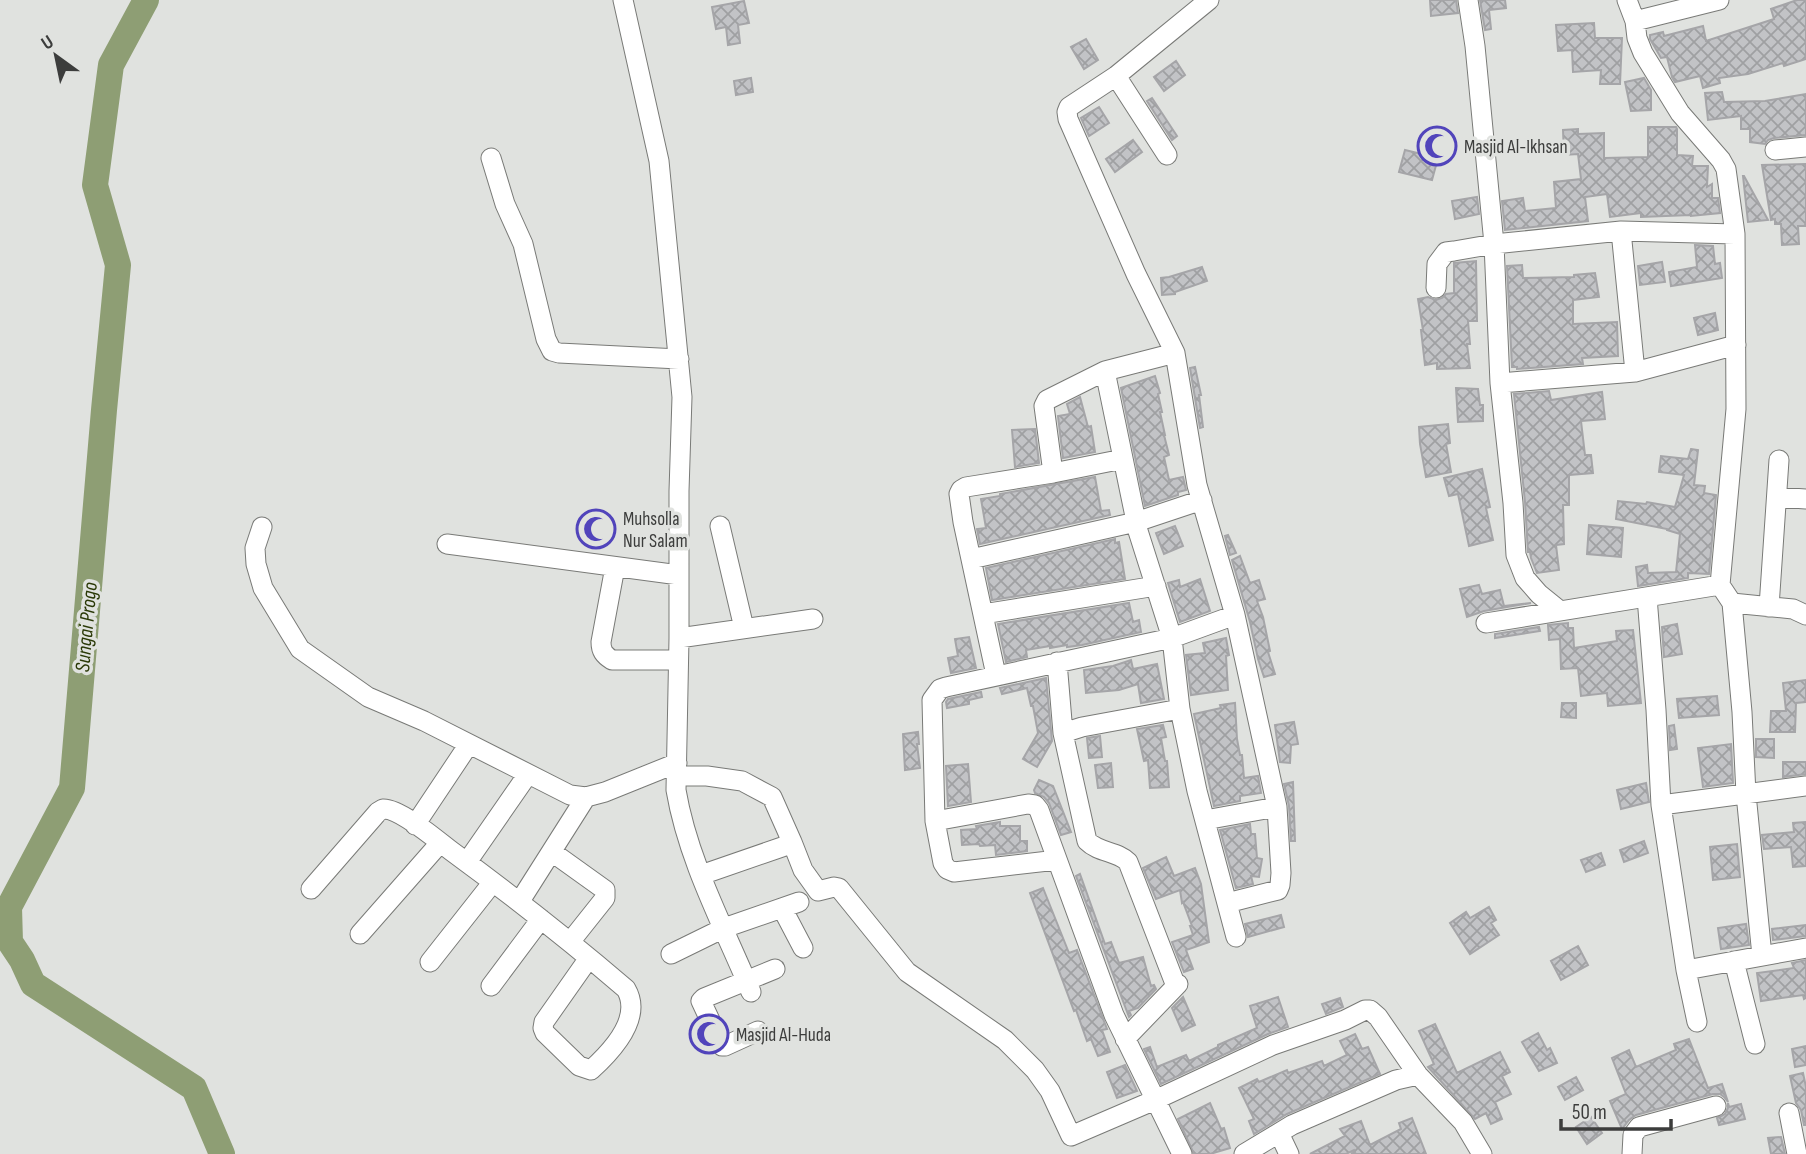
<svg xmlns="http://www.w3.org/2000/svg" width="1806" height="1154" font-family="'Sofia Sans Condensed',sans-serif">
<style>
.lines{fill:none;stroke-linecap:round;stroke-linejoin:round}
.river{stroke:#8e9e74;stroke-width:26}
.building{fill:url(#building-cross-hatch);stroke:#a5a5a8;stroke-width:2}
.minor-casing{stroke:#797a77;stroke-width:21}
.minor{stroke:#fff;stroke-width:19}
.labels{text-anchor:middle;stroke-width:7;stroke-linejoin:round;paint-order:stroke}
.poi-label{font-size:19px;fill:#3c3d3c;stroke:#e0e2df;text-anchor:start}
.water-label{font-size:21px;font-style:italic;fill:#2a3907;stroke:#e0e2df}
</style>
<defs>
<pattern id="building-cross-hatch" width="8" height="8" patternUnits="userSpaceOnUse" patternTransform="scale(1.75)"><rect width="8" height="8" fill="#c2c3c6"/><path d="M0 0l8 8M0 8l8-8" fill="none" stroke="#9fa0a2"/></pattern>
</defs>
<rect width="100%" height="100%" fill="#e0e2df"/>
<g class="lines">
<path class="river" d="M146 0 111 65 95 185 118 265 104 410 72 788 9 907 10 942 22 960 33 984 194 1088 222 1154"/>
</g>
<path class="building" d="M1430 0H1456L1458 13 1431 16Z
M1480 0H1505L1506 8 1489 10 1491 29 1485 30Z
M1797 0H1806V59L1784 66 1783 63 1748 74 1719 78 1720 83 1703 88 1700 76 1675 82 1672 77 1667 57 1661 58 1650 39V35L1663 32 1664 36 1703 26 1706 41 1774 19 1771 9Z
M744 1 749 23 738 25 740 43 728 45 726 27 716 29 712 7Z
M1594 23 1595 38H1622L1620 84H1600L1601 70 1573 72 1572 50 1558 51 1556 25Z
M1086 39 1098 60 1084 69 1071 47Z
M1176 61 1185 75 1164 91 1154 77Z
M751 78 753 92 736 95 734 81Z
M1644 78 1651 90V110L1631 111 1625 82Z
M1722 92 1724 102 1765 101 1806 94V135L1774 138 1768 140 1765 144 1750 142V129H1741V116L1708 120 1705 93Z
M1152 98 1177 136 1172 140 1147 101Z
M1099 107 1109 123 1089 136 1081 118Z
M1648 127H1676L1677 129V155L1693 156 1692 166H1708L1707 187 1712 184V198H1718L1720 213 1691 216V215L1641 217V213L1610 217 1607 194 1585 197 1588 221 1505 230 1502 201 1523 198 1525 211 1556 208 1554 182 1581 179 1578 154 1564 155 1563 130 1578 129V134L1604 133V158L1648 157Z
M1133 140 1142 152 1115 172 1106 159Z
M1405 150 1438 158 1432 180 1399 172Z
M1806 164V226H1798L1799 244 1782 245 1781 224H1775V219L1771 220 1762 165Z
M1743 176H1744L1768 220 1748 222Z
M1477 197 1479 214 1455 219 1452 201Z
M1695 245 1713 246 1715 264 1720 263 1722 278 1671 286 1669 272 1697 267Z
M1476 261 1477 321H1468L1470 344H1467L1470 368 1437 369V363L1425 365 1421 330H1423L1418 299 1428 297 1436 300 1442 298 1446 294 1454 293V263Z
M1662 262 1665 282 1640 285 1638 266Z
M1522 265 1523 278 1574 277V275L1595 273 1599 297 1573 300V324L1617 322 1618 356 1582 358 1583 364 1517 369V367H1512L1507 266Z
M1202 267 1207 281 1175 292V294L1162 295 1161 278 1169 277Z
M1715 313 1718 330 1698 335 1694 318Z
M1195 367 1201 395H1199L1203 427 1200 428 1190 368Z
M1155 376 1160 393 1158 394 1162 412H1160L1165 435H1164L1169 455 1164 457 1169 480 1183 477 1186 490 1178 492V495L1145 506 1121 388Z
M1456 388 1478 389 1480 405H1483V421L1458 422Z
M1549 391 1551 400 1602 392 1605 419 1581 421 1585 455H1591L1593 473 1569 475V505H1563L1564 544 1556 545 1559 570 1537 573 1531 558 1530 552H1528L1525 502 1514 394Z
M1080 397 1088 427 1091 426 1095 452 1063 458 1058 416 1070 414 1067 404Z
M1448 424 1450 443 1446 444 1451 472 1426 477 1420 444 1419 427Z
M1035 429 1039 463 1015 467 1012 430Z
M1691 449 1698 450 1694 485 1705 486 1704 493 1716 495 1709 574 1688 573V578L1638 586 1636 567 1647 565 1648 573 1676 572 1680 534 1667 530V529L1616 519 1618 501 1646 504 1647 502 1675 507 1684 475 1659 472 1661 456 1688 459Z
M1482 469 1490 507 1486 508 1493 540 1469 546 1458 494 1449 496 1444 478Z
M1095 477 1101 511 1109 510 1110 515 980 544 977 529 986 528 981 499 1000 496V494Z
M1589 525 1623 528 1621 557 1587 554Z
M1175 526 1183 546 1164 554 1156 533Z
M1228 535 1236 553 1230 555 1225 536Z
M1115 539V543L1119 542 1125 579 992 600 986 568Z
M1240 556 1250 583 1259 580 1265 599 1257 601 1263 617 1270 651 1268 652 1275 674 1264 677 1258 659 1250 622 1232 560Z
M1200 579 1210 611 1180 622 1168 583 1179 580 1180 587Z
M1479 585 1482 594 1500 590 1504 606 1531 603 1484 611 1467 617 1460 589Z
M1129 603 1133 622 1139 620 1141 632 1082 645 1067 647V645L1050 648V646L1026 650 1027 657 1006 662 998 624Z
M1568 623V628H1573L1574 648 1617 641 1616 631 1633 630 1641 703 1608 706 1607 693 1581 696 1578 668 1561 669 1560 639 1549 640 1548 625Z
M1677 624 1682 654 1664 657 1662 627Z
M1539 627 1540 631 1495 638V634Z
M969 637 976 668 951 673 948 658 958 656 955 639Z
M1226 638 1229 655 1226 656 1228 690 1191 695 1186 655 1205 653 1203 643Z
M1131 660 1133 669 1157 664 1164 699 1141 703 1138 684 1119 690 1086 693 1084 670 1113 666Z
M1046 678 1052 741 1037 767 1023 759 1038 733 1033 706H1031L1027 688 1002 694 1000 688Z
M1806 680V702L1796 703 1795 732H1770L1771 711H1786L1783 683Z
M981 692 982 697 969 700V704L947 708 946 702 948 699Z
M1717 696 1719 715 1679 718 1677 699Z
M1235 703 1237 739 1240 755H1242L1244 778 1258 776 1261 793 1240 796V801L1214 806 1194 714 1221 708 1220 705Z
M1562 703H1576V718L1561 717Z
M1294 722 1298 744 1291 745 1290 763 1280 762 1275 725Z
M1163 725 1166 737 1161 738 1165 761H1167L1169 787 1150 788 1148 760 1144 761 1137 729Z
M1674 725 1677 749 1670 750 1669 726Z
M918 732 919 744H917L920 768 905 770 903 734Z
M1100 736 1102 757 1089 758 1087 738Z
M1756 739H1774V758L1756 757Z
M1731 744 1733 783 1703 787 1698 748Z
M1783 762H1806V774L1783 777Z
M1111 763 1113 787 1098 788 1095 765Z
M968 764 971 802 948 806 946 766Z
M1039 780 1053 786 1071 832 1061 835 1049 803 1044 797 1035 793 1034 790Z
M1293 782 1295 841H1291L1289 806 1284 784Z
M1646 783 1649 802 1621 809 1617 790Z
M1000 822V826H1020V841H1027V851L996 855 995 845 980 846 979 844 962 845 961 830 977 829 976 826Z
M1806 822V866L1793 867 1791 847 1764 849 1762 835 1794 832 1793 823Z
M1250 824 1251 834H1255L1257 858 1262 859 1259 877 1251 876 1253 884 1236 888 1220 830Z
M1644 841 1648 853 1624 862 1620 850Z
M1737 844 1740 877 1713 880 1710 847Z
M1601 853 1605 865 1586 872 1581 860Z
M1166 857 1174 876 1195 868 1201 884 1209 942 1186 950 1193 969 1184 972 1172 942 1193 935 1190 926H1192L1183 902 1182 903 1180 890 1156 899 1143 868Z
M1080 874 1105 944 1111 942 1119 963 1143 957 1151 986 1154 985 1156 989 1138 1008 1129 1011 1131 1015 1129 1017 1076 876Z
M1043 888 1069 953 1077 950 1107 1029 1102 1030 1110 1052 1098 1056 1091 1039 1087 1041 1076 1010 1074 1011 1030 893Z
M1489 907 1496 920 1491 923 1499 935 1470 954 1450 923 1466 912 1470 918Z
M1281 915 1284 927 1248 937 1245 924Z
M1746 924 1749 945 1721 949 1718 928Z
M1806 925V936L1773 940 1772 929Z
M1578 946 1588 965 1561 980 1551 961Z
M1806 960V998L1804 999 1803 995 1761 1001 1757 973 1794 968 1792 963Z
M1183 997 1195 1025 1182 1031 1172 1008Z
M1278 997 1288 1027 1268 1034 1161 1084 1144 1049 1150 1047 1157 1067 1186 1055 1189 1061 1218 1047V1045L1257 1028 1250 1006Z
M1340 998 1343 1007 1326 1014 1322 1004Z
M1435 1024 1457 1073 1500 1052 1510 1072 1502 1076 1511 1094 1495 1102 1502 1119 1491 1124 1486 1113 1475 1119 1428 1067 1434 1064 1419 1031Z
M1538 1033 1547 1050 1550 1048 1557 1063 1539 1071 1522 1042Z
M1355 1034 1362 1049 1368 1047 1380 1074 1287 1114 1254 1134 1249 1121 1254 1119 1239 1088 1257 1079 1259 1082 1287 1070 1288 1073 1322 1061 1324 1066 1347 1055 1340 1041Z
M1689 1039 1708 1088 1722 1084 1728 1102 1724 1097 1720 1094H1713L1636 1115 1629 1120 1622 1129 1610 1101 1626 1094 1612 1058 1629 1050 1636 1067 1676 1050 1674 1044Z
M1806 1046V1065L1795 1067 1792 1049Z
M1125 1065 1137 1091 1117 1098 1107 1072Z
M1803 1073 1806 1087V1125H1804L1801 1110 1796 1103 1790 1076Z
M1576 1077 1583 1090 1565 1100 1558 1087Z
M1210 1103 1221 1129 1224 1128 1230 1148 1210 1154H1194L1178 1119Z
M1728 1103 1729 1107 1741 1104 1745 1119 1719 1125 1717 1118 1725 1114 1728 1108Z
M1591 1117 1602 1133 1587 1144 1576 1127Z
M1412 1118 1426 1154H1351L1355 1152 1354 1150 1346 1154H1310L1345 1136 1340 1129 1361 1121 1370 1145 1401 1129 1399 1123Z
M1781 1137 1785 1154H1771L1768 1138Z"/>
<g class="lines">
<defs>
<path id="minor" d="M623 0 659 161 682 397 679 491V638L676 790C688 861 724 927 751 992
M1468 0 1475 46 1494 244 1500 383 1513 503 1516 555 1525 578 1539 594 1560 611
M1627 0 1635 21 1637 38 1643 53 1680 113 1721 160 1726 169 1735 234 1736 409 1720 585 1732 603 1793 609 1806 615
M1635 21 1719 0
M1116 76 1167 155
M1775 150 1806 147
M491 158 505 204 523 244 546 339 552 351 559 353 679 359
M1621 231 1635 372
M1436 288 1437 264 1446 252 1454 251 1494 244 1621 231 1735 234
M1175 353 1136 274 1068 119 1067 112 1069 107 1116 76 1209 0
M1500 383 1635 372 1736 345
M1053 473 1123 459
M1777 497 1806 499
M720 526 744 628
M262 527 255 548 256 564 263 588 300 649 368 697 424 721 570 795 586 797 605 792 677 763
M447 544 679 575
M971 559 1136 522 1202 500
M615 567 601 642C601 651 604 655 612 660H678
M1647 597 1656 710 1661 805
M1732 603 1742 712 1746 794 1762 956
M1769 607 1779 460
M983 614 1156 586
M1486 623 1720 585
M679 638 813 619
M1057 662 1063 733
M996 675 963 522 959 494 961 490 966 487 1053 473 1044 406 1047 400 1105 371
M677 776H707L742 781 772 797 792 842
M1205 820 1277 807
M935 821 943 863 947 869 954 872 1057 860
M415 825 469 744
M552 852 605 890V898L570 942
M467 862 528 774
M701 875 782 847 792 842 803 870 818 891 834 887 839 888 907 972 1005 1040 1035 1070 1050 1091 1071 1136 1155 1100 1273 1045 1345 1020 1365 1010H1370L1378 1017 1418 1075 1463 1122 1482 1154
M311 889 378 812 383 809C399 808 436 839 450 850 510 894 569 940 626 989 643 1018 612 1051 591 1070L579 1066 545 1033 543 1028 544 1022 589 958
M520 901 586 797
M1227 903 1278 890 1280 885 1281 873 1277 807 1235 615 1197 485 1175 353 1105 371 1138 531 1172 638 1180 709 1197 791 1236 937
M782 908 803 948
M360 934 440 843
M671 954 724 928 799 902
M1734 961 1755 1044
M430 962 493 882
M1686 970 1806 948
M1174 981 1128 862C1117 851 1099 853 1087 841L1063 733 1082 727 1180 709
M491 986 541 919
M1697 1022 1686 970 1661 805 1806 786
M758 1031 725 1046H722L701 1001 704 998 775 969
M1125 1039 1178 984
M1789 1113 1797 1154
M1279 1133 1289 1154
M1182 1154 1114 1015 1039 810 1035 805 1028 804 935 821 932 700 940 689 946 687 1172 638 1235 615
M1244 1154 1292 1125 1396 1080 1418 1075
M1632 1154 1633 1135 1639 1127 1716 1106"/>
</defs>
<use href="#minor" class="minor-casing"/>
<use href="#minor" class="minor"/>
</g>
<defs>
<symbol id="mosque-ring" viewBox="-11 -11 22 22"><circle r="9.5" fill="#e0e2df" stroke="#5144bb" stroke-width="1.5"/><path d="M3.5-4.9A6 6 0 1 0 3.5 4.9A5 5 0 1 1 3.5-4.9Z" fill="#5144bb"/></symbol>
</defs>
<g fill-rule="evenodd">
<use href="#mosque-ring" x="1415" y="124" width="44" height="44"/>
<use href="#mosque-ring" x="574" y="507" width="44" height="44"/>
<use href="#mosque-ring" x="687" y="1012" width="44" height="44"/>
</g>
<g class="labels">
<g class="poi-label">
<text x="1464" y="153">Masjid Al-Ikhsan</text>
<text x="623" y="525">Muhsolla<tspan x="623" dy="22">Nur Salam</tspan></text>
<text x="736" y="1041">Masjid Al-Huda</text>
</g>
<g class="water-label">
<text transform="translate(86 627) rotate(-85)" y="7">Sungai Progo</text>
</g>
</g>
<g transform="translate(56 56) rotate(327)" stroke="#e0e2df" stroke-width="5" paint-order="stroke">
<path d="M0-5L12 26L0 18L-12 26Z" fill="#3c3d3c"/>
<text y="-10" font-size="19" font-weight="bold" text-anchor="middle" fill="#3c3d3c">U</text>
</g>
<path d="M1561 1119v10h110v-10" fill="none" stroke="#3c3d3c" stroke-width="3.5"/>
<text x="1572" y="1119" font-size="21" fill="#3c3d3c" stroke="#e0e2df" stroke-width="5" paint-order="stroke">50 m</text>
</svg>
